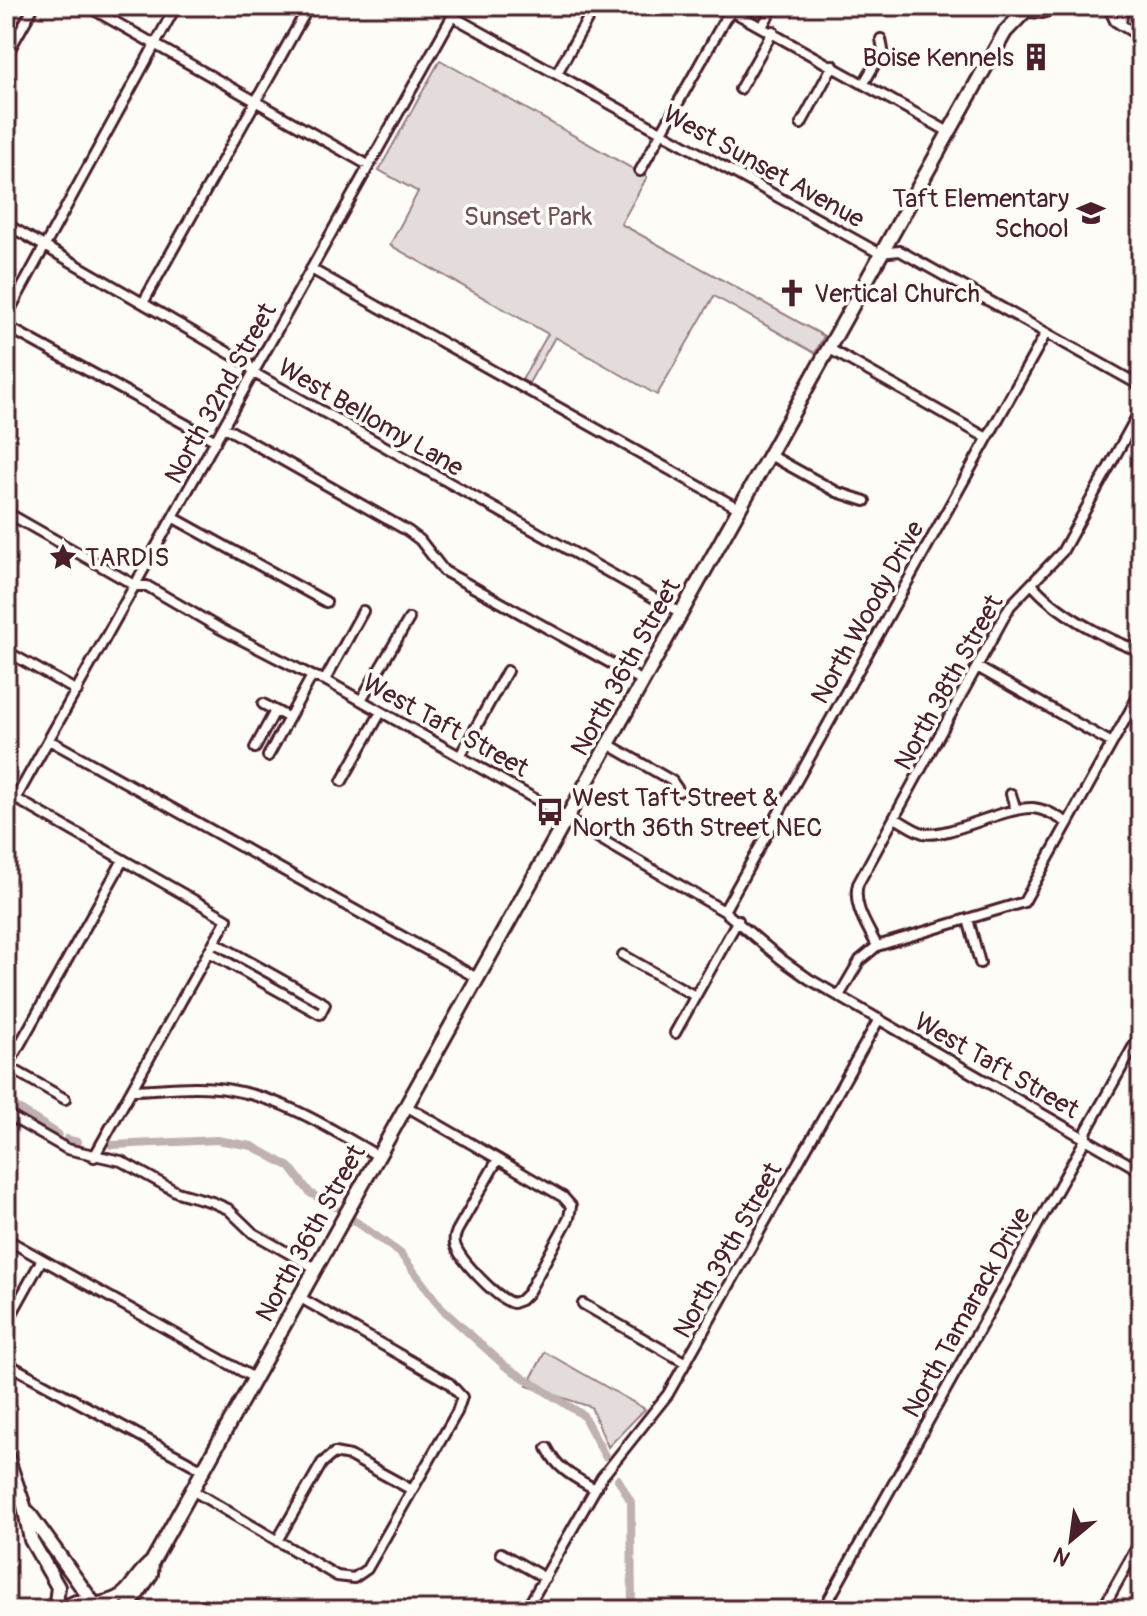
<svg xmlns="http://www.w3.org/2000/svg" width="1147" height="1616" font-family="Pangolin,sans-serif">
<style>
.green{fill:#e3dcda;stroke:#967e82;stroke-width:2}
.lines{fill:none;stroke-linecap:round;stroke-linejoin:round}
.canal{stroke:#c0b1b1;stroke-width:8}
.street-casing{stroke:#4a1f2b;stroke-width:14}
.secondary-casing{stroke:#4a1f2b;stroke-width:18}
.street{stroke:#fdfcf7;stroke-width:8}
.secondary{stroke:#fdfcf7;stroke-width:12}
.labels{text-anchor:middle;stroke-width:7;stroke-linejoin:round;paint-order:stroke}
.poi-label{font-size:26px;fill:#4a1f2b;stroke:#fdfcf7;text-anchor:start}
.street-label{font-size:26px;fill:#4a1f2b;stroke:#fdfcf7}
.park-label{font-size:26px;fill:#704e57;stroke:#fdfcf7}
</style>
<rect width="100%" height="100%" fill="#fdfcf7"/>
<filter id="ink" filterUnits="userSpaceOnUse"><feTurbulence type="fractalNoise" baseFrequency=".0125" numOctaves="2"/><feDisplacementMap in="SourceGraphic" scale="16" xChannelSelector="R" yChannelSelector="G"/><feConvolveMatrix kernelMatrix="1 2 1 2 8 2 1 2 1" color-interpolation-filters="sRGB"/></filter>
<g filter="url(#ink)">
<path class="green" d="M440 60 647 177 621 224 824 336 815 353 714 296 657 395 555 337 529 383 522 380 548 334 390 245 418 192 379 170Z
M545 1352 645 1409 608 1447 591 1407 527 1386Z"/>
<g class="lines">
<path class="canal" d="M6 1101 58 1134
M67 1139 78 1142
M112 1145 217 1140 252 1146 290 1167 310 1193 335 1207
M355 1221 400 1253 442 1309 505 1366 583 1415 605 1456
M618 1479 631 1502 632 1610"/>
<defs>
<path id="street" d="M87 6 368 165
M1108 6 1115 21 1141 37
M452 16 879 253 900 251 1141 386
M763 25 774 6
M1121 25 1123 6
M6 56 34 6
M557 73 595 6
M864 83 883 50 881 39
M740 89 773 31
M801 124 833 65
M640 171 725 19 732 11 949 132
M6 224 248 364 254 373 681 613
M311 269 738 508
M143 303 309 6
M6 317 176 6
M6 326 216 441
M828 348 987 438
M224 427 408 531 420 540 444 571 643 681
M768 454 837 492 865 501
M6 512 136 586H147L219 628 312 676 325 680 567 817 585 830 724 911 781 959 809 979 1141 1171
M174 518 326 602
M1032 584C1055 612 1106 640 1141 651
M6 651 77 691
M977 667 1112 743
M325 680 363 611
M361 700 409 619
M263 704 289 718
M49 740 477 978
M608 744 672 781 679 791
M255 748 275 711
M268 756 312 676
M460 756 507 671
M342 781 381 712
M6 793 227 919 94 1157
M1011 794 1016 810
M16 798 458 6
M895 818C904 823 913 830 923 833 947 839 1003 807 1033 808 1046 809 1057 817 1068 823
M724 911 1046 333
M968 919 980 963
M877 946C868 927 852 906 858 884L1010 606 1062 552 1141 409
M209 952 320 1014 325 1004 214 942
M623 955 695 996
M839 996 860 960 877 946 1024 902 1141 691
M675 1033 738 920
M7 1066 65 1099
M6 1069 123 860
M132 1090C164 1089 199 1084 231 1090 286 1099 331 1129 378 1156
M406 1106 498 1159 457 1231C455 1236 454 1238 455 1244 459 1259 498 1300 513 1303L521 1300 528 1293 569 1218 571 1206 563 1197 498 1159
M6 1114 67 1149 121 1161 177 1192 212 1202 228 1209 253 1233 315 1268
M6 1239 254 1378
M583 1304 686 1363
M6 1324 41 1261
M6 1363 203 1470
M547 1448C558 1470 574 1477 595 1489
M192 1490 337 1576 354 1578 367 1569 457 1412 462 1397 449 1383 299 1297
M277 1541 322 1463 334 1453 350 1456 412 1490
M501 1553 545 1578
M526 1610 602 1477 668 1394 879 1019
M823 1610 1085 1140 1087 1130 1141 1033
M1102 1610 1141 1540"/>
<path id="secondary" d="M1028 10 1042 11 1056 6
M6 1454 24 1506 31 1540 58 1587 55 1610
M28 1512 94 1604
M94 1605C136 1598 126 1583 152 1562L1005 32 1030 6
M59 1610 76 1602 94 1604 97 1607
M126 1610 151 1574 152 1562"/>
</defs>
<use href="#street" class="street-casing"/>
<use href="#secondary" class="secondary-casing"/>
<use href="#street" class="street"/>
<use href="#secondary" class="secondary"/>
</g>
</g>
<defs>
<symbol id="building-bare" viewBox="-9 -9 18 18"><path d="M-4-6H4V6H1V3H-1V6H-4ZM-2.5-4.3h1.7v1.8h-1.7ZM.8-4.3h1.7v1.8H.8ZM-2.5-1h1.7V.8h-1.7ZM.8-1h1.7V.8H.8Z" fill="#4a1f2b" stroke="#fdfcf7" stroke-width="2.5" paint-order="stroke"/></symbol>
<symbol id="school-bare" viewBox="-9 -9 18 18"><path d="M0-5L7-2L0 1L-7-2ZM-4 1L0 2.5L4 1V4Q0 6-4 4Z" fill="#4a1f2b" stroke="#fdfcf7" stroke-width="2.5" paint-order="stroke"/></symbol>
<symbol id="church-bare" viewBox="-9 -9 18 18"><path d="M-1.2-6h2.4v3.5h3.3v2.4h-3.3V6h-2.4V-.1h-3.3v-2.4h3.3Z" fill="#4a1f2b" stroke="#fdfcf7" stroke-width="2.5" paint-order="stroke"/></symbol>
<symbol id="sight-bare" viewBox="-9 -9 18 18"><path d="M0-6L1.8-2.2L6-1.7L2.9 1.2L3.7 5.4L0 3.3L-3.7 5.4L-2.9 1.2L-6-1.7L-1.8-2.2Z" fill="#4a1f2b" stroke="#fdfcf7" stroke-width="2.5" paint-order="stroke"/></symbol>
<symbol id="bus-bare" viewBox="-9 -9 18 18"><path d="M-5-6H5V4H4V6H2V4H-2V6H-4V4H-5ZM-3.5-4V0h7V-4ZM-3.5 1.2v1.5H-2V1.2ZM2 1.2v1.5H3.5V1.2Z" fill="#4a1f2b" stroke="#fdfcf7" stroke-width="2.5" paint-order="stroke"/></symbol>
</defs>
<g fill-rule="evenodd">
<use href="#building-bare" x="1016" y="37" width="40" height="40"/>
<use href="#school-bare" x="1071" y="193" width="40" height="40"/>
<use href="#church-bare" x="772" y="273" width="40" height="40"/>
<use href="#sight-bare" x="43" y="537" width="40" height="40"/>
<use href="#bus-bare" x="530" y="792" width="40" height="40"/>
</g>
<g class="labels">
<g class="poi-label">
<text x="1014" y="66" text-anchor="end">Boise Kennels</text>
<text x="1069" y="207" text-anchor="end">Taft Elementary<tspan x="1069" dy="30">School</tspan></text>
<text x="814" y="302">Vertical Church</text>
<text x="85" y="566">TARDIS</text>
<text x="572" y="806">West Taft Street &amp;<tspan x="572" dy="30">North 36th Street NEC</tspan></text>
</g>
<g class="street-label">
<text transform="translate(764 166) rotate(29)" y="9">West Sunset Avenue</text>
<text transform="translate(220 393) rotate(-61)" y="9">North 32nd Street</text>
<text transform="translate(371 417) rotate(30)" y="9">West Bellomy Lane</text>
<text transform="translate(867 612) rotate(-61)" y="9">North Woody Drive</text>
<text transform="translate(625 667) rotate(-61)" y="9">North 36th Street</text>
<text transform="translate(948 682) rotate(-61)" y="9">North 38th Street</text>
<text transform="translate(446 725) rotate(29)" y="9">West Taft Street</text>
<text transform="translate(997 1065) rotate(30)" y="9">West Taft Street</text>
<text transform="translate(310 1233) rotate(-61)" y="9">North 36th Street</text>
<text transform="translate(727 1250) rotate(-61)" y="9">North 39th Street</text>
<text transform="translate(966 1312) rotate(-61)" y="9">North Tamarack Drive</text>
</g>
<g class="park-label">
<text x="528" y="225">Sunset Park</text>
</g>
</g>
<rect width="1147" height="1616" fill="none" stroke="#fdfcf7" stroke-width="32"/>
<rect x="16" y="16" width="1115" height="1584" fill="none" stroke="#4a1f2b" stroke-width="3" filter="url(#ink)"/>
<g transform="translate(1071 1540) rotate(209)" stroke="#fdfcf7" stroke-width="6" paint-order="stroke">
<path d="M0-6L14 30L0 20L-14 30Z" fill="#4a1f2b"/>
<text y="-12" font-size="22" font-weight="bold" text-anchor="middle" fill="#4a1f2b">N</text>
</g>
</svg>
